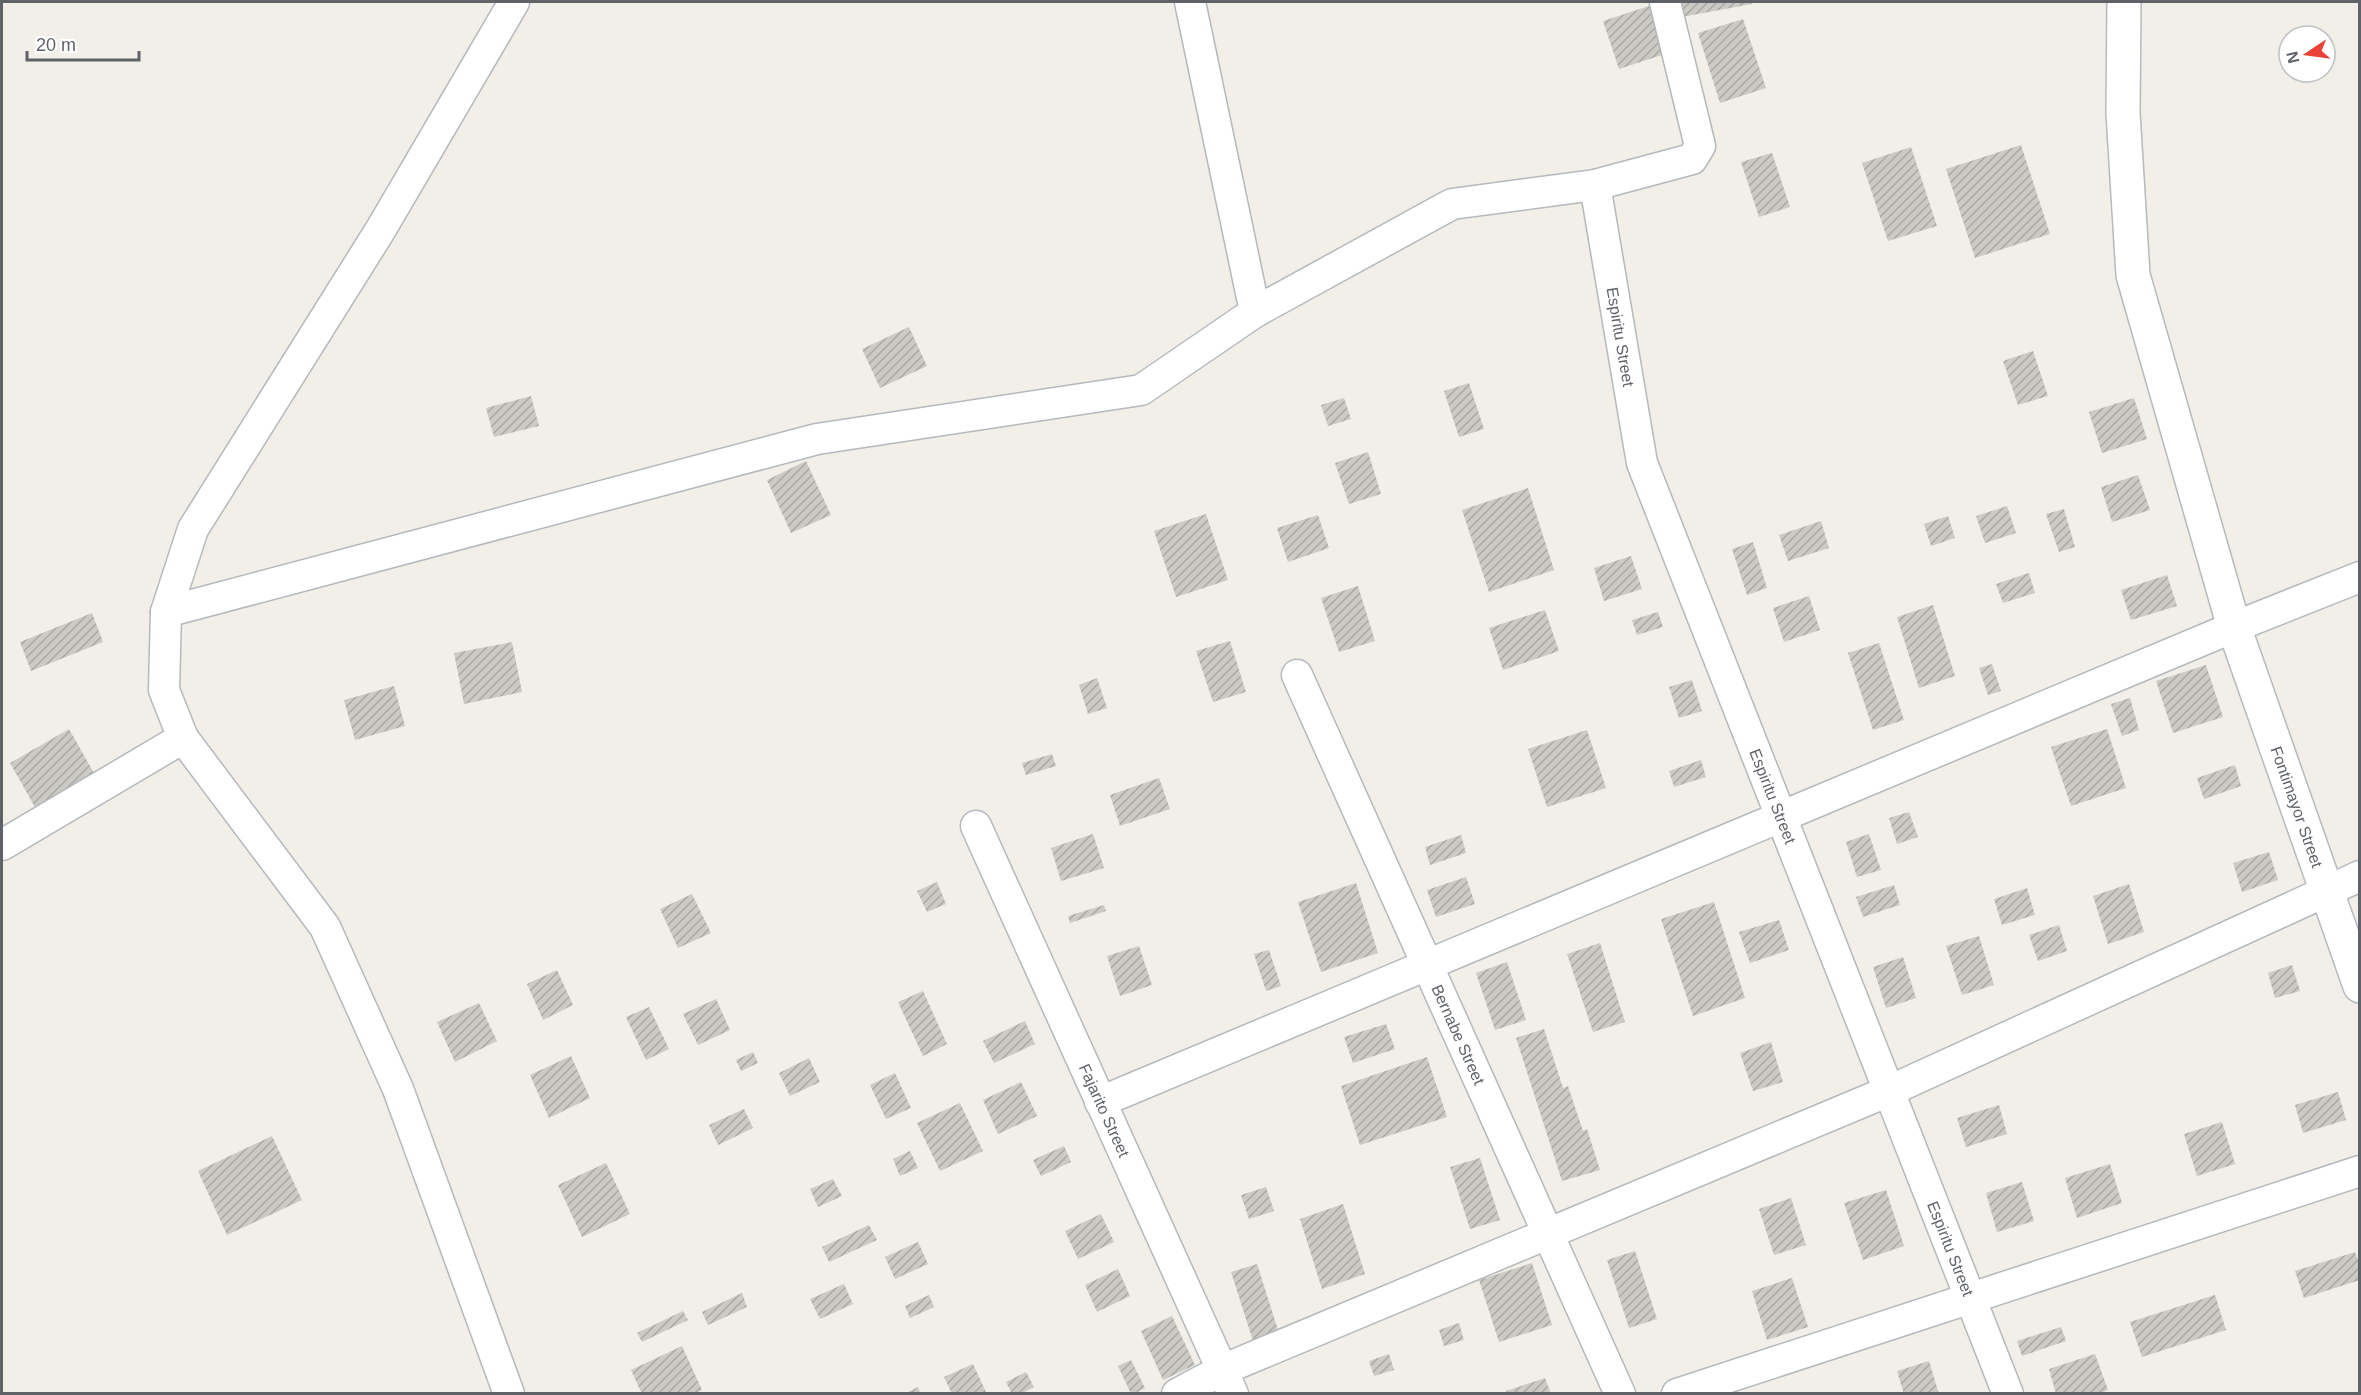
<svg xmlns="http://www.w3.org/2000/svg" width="2361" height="1395" font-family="Arial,sans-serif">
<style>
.building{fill:url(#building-hatch)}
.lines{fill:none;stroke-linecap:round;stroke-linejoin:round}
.street-casing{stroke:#b5b8bc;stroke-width:33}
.secondary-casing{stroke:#b6babf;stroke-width:36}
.street{stroke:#fff;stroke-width:30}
.secondary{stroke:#fff;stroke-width:33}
.labels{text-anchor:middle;stroke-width:6;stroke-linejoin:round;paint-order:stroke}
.street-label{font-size:16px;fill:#5f6368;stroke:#fff}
</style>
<defs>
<pattern id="building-hatch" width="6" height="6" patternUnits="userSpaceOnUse" patternTransform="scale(1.5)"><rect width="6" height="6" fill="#cccac5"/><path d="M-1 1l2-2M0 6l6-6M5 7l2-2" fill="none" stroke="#a9a8a4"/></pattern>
</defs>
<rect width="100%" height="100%" fill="#f1efe8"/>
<path class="building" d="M1673 2H1751L1752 4 1676 18Z
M1652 5 1668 53 1619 69 1603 21Z
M1743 19 1766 88 1720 103 1698 33Z
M2021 145 2050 234 1975 258 1946 169Z
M1911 147 1937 226 1888 241 1862 163Z
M1772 153 1790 207 1759 217 1741 162Z
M909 327 927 366 880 388 862 349Z
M2033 351 2048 396 2018 405 2003 361Z
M1469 383 1484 429 1459 437 1444 391Z
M531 396 539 426 494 437 486 408Z
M1344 398 1351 419 1328 426 1321 405Z
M2134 398 2147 439 2102 453 2089 412Z
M1368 452 1381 494 1349 504 1335 463Z
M806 461 831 515 791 533 767 480Z
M2138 475 2150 510 2112 522 2101 487Z
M1528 488 1554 570 1489 592 1462 510Z
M2007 506 2016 533 1985 543 1976 516Z
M2064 509 2075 547 2059 552 2046 514Z
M1206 514 1228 580 1176 597 1154 531Z
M1318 515 1329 548 1288 562 1277 528Z
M1948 516 1955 538 1931 546 1924 524Z
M1821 521 1829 548 1788 561 1779 535Z
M1753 542 1767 588 1747 595 1732 549Z
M1631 556 1642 589 1604 601 1594 568Z
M2029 573 2035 593 2003 603 1996 584Z
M2167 575 2177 606 2131 620 2121 590Z
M1358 586 1375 641 1339 652 1321 598Z
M1809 596 1820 630 1784 642 1773 608Z
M1933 605 1955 676 1919 688 1897 617Z
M1545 610 1559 651 1503 670 1489 628Z
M1658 612 1663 627 1637 635 1632 620Z
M92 613 103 642 31 671 20 642Z
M1230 641 1246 692 1213 702 1196 651Z
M512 642 522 692 464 704 454 653Z
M1879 643 1904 720 1873 730 1848 653Z
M1992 664 2001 691 1988 695 1979 668Z
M2206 665 2223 717 2173 733 2156 681Z
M1097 678 1107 708 1088 714 1079 685Z
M1692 680 1702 711 1679 718 1669 687Z
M394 686 405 726 355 740 344 700Z
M2130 698 2139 730 2122 736 2111 704Z
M69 729 99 782 40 816 10 763Z
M2107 729 2126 788 2071 806 2051 747Z
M1587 730 1606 788 1547 807 1528 749Z
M1052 754 1056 766 1026 775 1022 763Z
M1701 760 1706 777 1674 787 1669 771Z
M2235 765 2241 786 2204 799 2197 778Z
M1159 778 1170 809 1120 826 1110 795Z
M1909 812 1918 837 1897 844 1889 818Z
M1093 834 1104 868 1061 881 1051 848Z
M1869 834 1881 870 1857 877 1846 842Z
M1461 835 1466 853 1430 865 1425 847Z
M2269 852 2278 880 2242 892 2233 863Z
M1466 877 1475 904 1436 917 1427 890Z
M937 882 946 904 927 912 917 891Z
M1356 883 1378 953 1321 972 1298 902Z
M2129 884 2144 932 2108 944 2093 896Z
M1894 885 1900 905 1863 917 1856 897Z
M2027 888 2035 915 2002 925 1994 899Z
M692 894 711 933 678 948 660 909Z
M1714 902 1745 998 1693 1016 1661 919Z
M1104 905 1106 911 1070 923 1068 916Z
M1779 920 1789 950 1750 963 1739 932Z
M2059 925 2067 951 2038 961 2029 935Z
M1979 936 1994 985 1962 995 1946 946Z
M1600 943 1625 1022 1593 1032 1567 954Z
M1139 946 1152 985 1120 996 1107 956Z
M1269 950 1281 986 1266 991 1254 954Z
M1903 957 1916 998 1886 1008 1873 967Z
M1507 962 1526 1020 1495 1030 1476 973Z
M2292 965 2300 991 2275 998 2268 973Z
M557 970 573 1005 543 1020 527 984Z
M923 991 947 1044 923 1056 898 1002Z
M716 999 730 1030 698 1045 683 1014Z
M479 1003 497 1041 455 1062 437 1022Z
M649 1007 669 1049 646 1060 626 1017Z
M1025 1021 1035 1044 994 1063 983 1041Z
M1386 1024 1395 1049 1353 1063 1344 1037Z
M1544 1029 1563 1088 1568 1086 1583 1131 1587 1129 1600 1170 1562 1181 1516 1038Z
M1771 1042 1783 1082 1753 1091 1740 1053Z
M753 1052 758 1063 741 1071 736 1060Z
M571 1056 590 1098 549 1118 530 1075Z
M1427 1057 1447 1117 1360 1145 1341 1086Z
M809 1058 820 1082 790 1096 779 1073Z
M895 1073 911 1108 886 1119 870 1085Z
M1021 1082 1037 1116 998 1134 983 1100Z
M2338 1092 2346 1120 2303 1133 2295 1105Z
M960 1103 983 1151 940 1171 917 1123Z
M1999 1105 2007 1134 1966 1147 1957 1118Z
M744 1109 753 1128 718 1145 709 1125Z
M2222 1122 2235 1164 2197 1176 2184 1134Z
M272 1136 302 1200 227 1235 198 1171Z
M1064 1146 1071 1162 1041 1176 1033 1160Z
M910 1151 918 1168 900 1176 893 1159Z
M1480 1158 1500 1220 1470 1229 1450 1167Z
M606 1163 630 1214 582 1237 558 1185Z
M2110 1164 2122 1203 2077 1218 2065 1178Z
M833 1179 842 1196 818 1207 810 1189Z
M2022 1182 2034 1221 1997 1232 1986 1193Z
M1266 1187 1274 1211 1249 1219 1241 1195Z
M1886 1190 1904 1246 1863 1260 1844 1203Z
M1791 1198 1806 1245 1774 1255 1759 1209Z
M1343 1204 1365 1274 1322 1289 1300 1219Z
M1101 1214 1114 1242 1078 1259 1065 1231Z
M869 1225 877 1240 829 1262 822 1247Z
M918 1242 928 1264 895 1279 885 1257Z
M1635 1251 1657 1319 1629 1328 1607 1260Z
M2355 1252 2360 1265V1280L2304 1298 2295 1271Z
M1532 1263 1552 1325 1499 1342 1479 1280Z
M1257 1264 1279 1333 1253 1341 1231 1272Z
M1118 1269 1130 1296 1097 1312 1085 1285Z
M1792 1278 1808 1327 1767 1340 1752 1291Z
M844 1284 853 1304 820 1319 810 1299Z
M742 1293 747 1307 708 1325 702 1312Z
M929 1295 934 1307 910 1318 905 1306Z
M2215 1295 2226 1330 2142 1357 2130 1322Z
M683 1311 688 1320 642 1342 637 1333Z
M1172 1316 1195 1365 1163 1380 1141 1331Z
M1459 1323 1464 1340 1444 1346 1439 1330Z
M2061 1327 2066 1341 2022 1356 2017 1341Z
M682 1346 702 1390 694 1394H642L631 1370Z
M1389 1354 1394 1370 1374 1376 1369 1361Z
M2095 1354 2108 1390 2098 1394H2056L2049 1369Z
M1131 1360 1145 1388 1134 1394H1131L1118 1366Z
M1929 1361 1939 1394H1904L1897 1371Z
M973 1364 986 1392 952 1394 944 1377Z
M1026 1372 1034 1387 1021 1394H1012L1006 1382Z
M1545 1378 1551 1394H1507L1506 1391Z
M918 1387 921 1394H904Z"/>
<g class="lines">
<defs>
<g id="street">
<path d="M1190 2 1255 312"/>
<path id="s1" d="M1595 185 1642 463 2008 1394"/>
<path d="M166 612 817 439 1141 390 1255 312 1452 204 1595 185 1692 159 1700 146 1665 2"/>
<path id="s2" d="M1297 675 1620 1394"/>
<path d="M183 738 164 690 166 612 193 529 381 229 514 2"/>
<path id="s3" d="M976 826 1233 1394"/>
<path d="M2 845 183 738 325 927 398 1089 509 1394"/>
<path d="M1100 1102 2234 627 2360 577"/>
<path d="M1177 1394 1222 1370 1889 1091 2360 876"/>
<path d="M1677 1394 2360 1171"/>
</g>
<g id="secondary">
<path id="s4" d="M2124 2 2123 113 2133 275 2234 627 2360 986"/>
</g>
</defs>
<use href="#street" class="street-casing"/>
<use href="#secondary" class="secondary-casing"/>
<use href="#street" class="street"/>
<use href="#secondary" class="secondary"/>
</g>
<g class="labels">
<g class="street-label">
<text dy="6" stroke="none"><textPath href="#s1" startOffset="154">Espiritu Street</textPath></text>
<text dy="6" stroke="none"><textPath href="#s1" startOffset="640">Espiritu Street</textPath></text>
<text dy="6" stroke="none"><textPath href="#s4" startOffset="830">Fontimayor Street</textPath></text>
<text dy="6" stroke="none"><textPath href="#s2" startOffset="394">Bernabe Street</textPath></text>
<text dy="6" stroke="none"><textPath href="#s3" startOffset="312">Fajarito Street</textPath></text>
<text dy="6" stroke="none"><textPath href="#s1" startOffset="1126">Espiritu Street</textPath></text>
</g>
</g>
<rect width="2361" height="1395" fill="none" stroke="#5f6368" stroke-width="6"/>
<g transform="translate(2307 54) rotate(257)"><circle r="28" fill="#ffffff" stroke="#bfc1c3" stroke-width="1.5"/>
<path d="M0-4.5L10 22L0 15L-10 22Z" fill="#ea4335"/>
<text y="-9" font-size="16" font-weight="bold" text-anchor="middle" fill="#5f6368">N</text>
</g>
<path d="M27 51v9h112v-9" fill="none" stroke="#5f6368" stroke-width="3"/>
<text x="36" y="51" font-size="18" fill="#5f6368" stroke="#ffffff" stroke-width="4.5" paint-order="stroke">20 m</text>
</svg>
